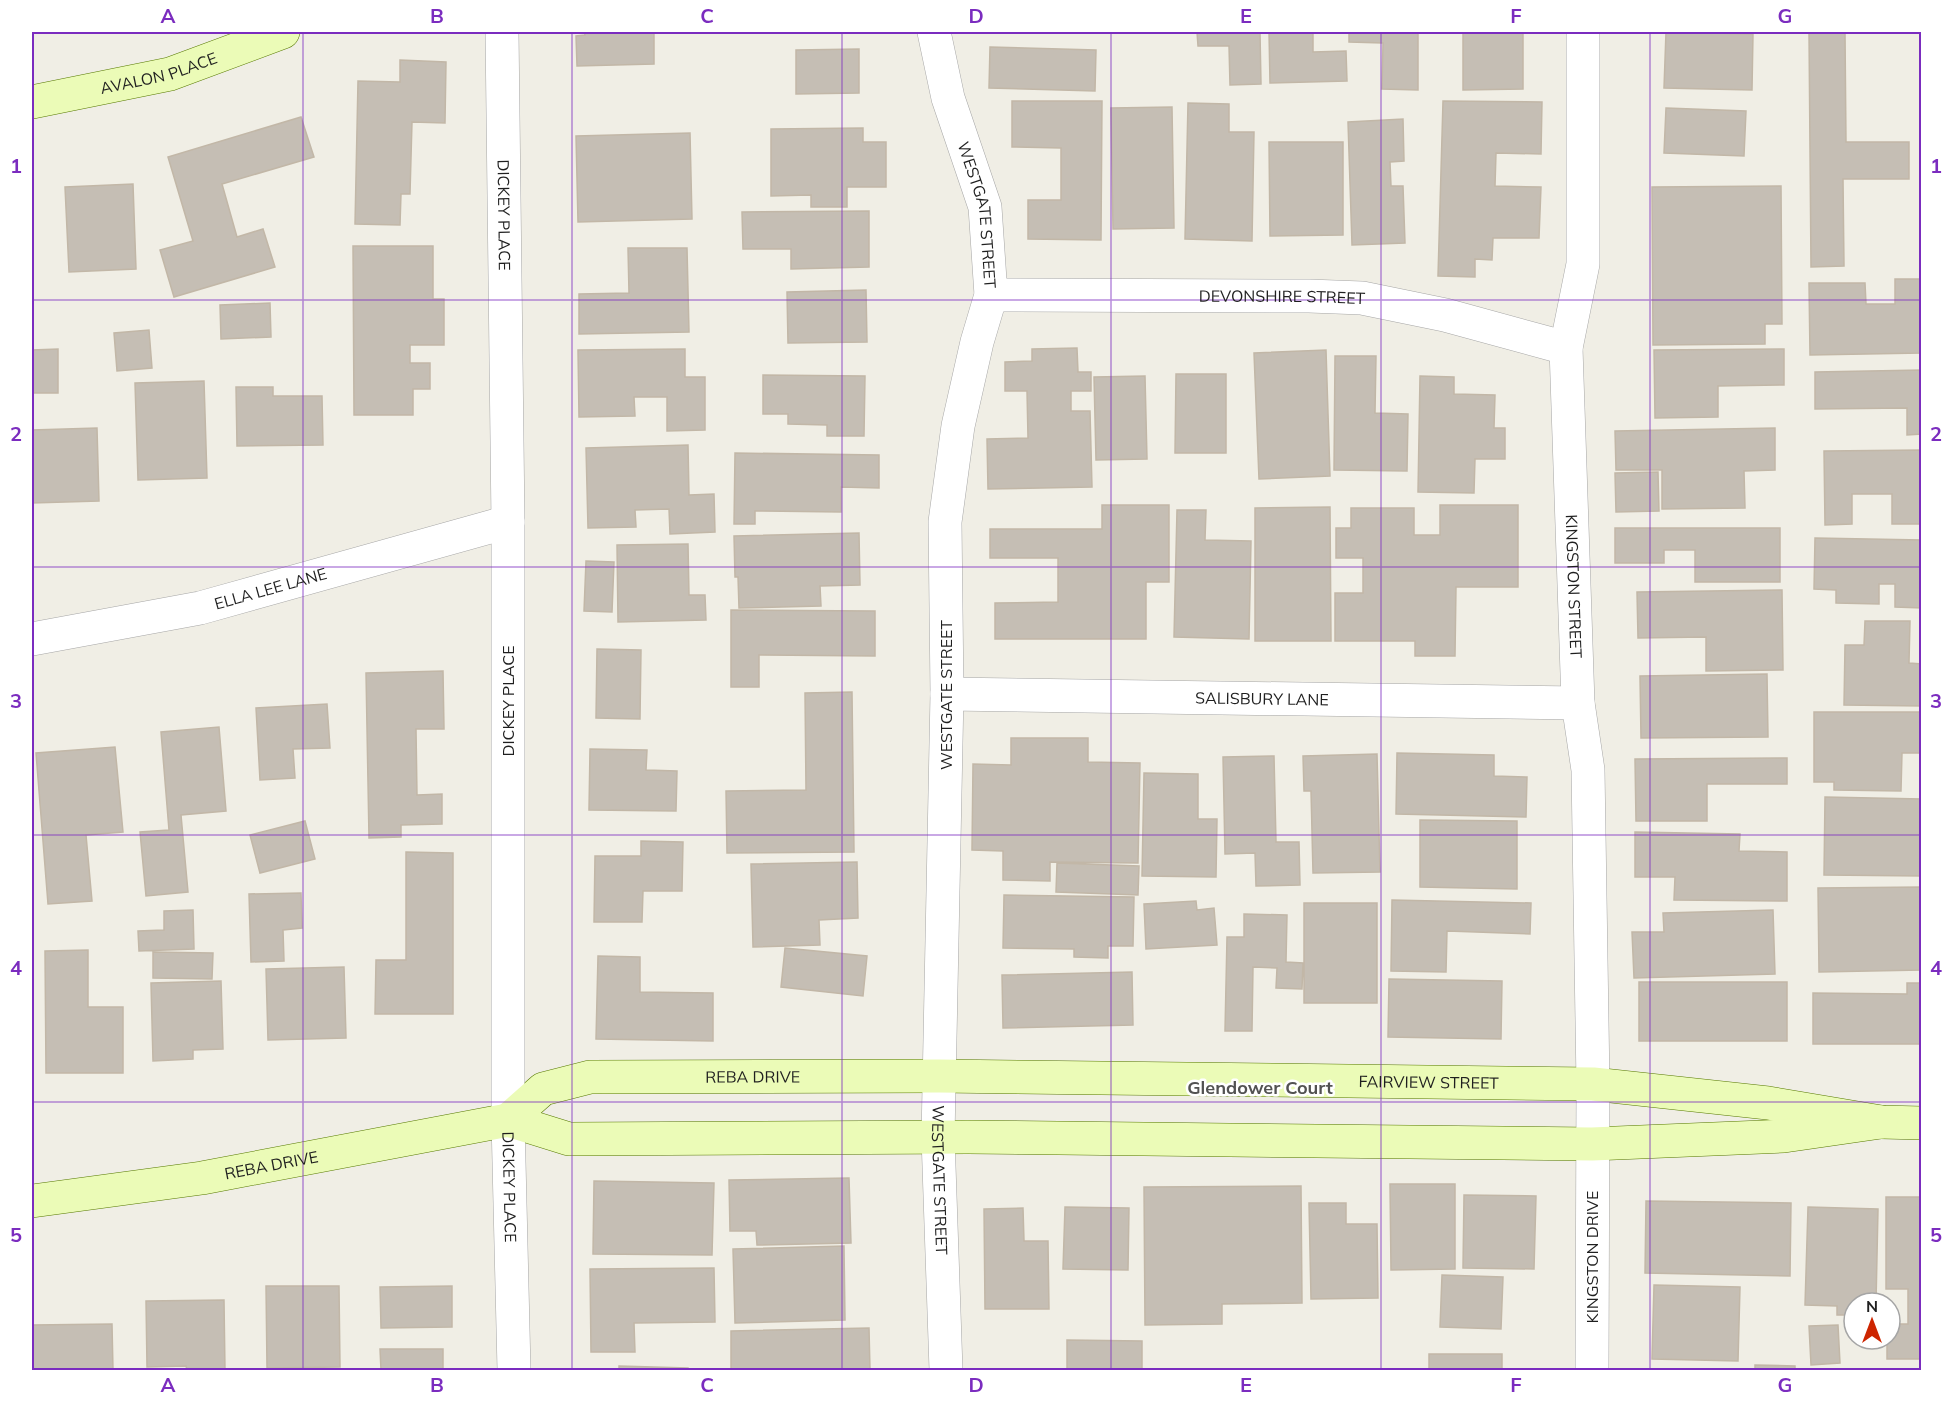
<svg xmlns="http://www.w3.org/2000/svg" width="1953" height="1402" font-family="Mulish,sans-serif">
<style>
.building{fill:#c5beb4;stroke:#c2b7a7;stroke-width:1.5}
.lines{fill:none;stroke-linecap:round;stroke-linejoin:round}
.street-casing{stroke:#a6a6a6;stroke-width:34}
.secondary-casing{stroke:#577902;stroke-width:34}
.street{stroke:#fff;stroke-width:33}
.secondary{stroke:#ebfbb7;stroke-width:33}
.grid{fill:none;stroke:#7b2cbf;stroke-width:1.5;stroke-opacity:0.55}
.labels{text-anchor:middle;stroke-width:5;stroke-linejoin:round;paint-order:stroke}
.street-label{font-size:16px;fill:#1f1f1f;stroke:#fff}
.neighbourhood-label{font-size:18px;font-weight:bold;fill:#525252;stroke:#fff}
.neatline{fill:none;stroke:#7b2cbf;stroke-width:2}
.grid-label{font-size:20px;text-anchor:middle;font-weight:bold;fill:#7b2cbf}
</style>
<rect width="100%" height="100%" fill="#f0eee5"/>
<path class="building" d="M584 32H654V64L577 66 576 36 585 35Z
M1197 32H1260L1261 84 1230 85 1229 46H1198Z
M1269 32H1313V52L1346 51 1347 81 1270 83Z
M1349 32H1418V90L1382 89 1383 43 1349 42Z
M1463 32H1523V89L1463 90Z
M1666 32 1753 34 1752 90 1664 88Z
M1809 32H1845L1846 142H1909V179H1843L1844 266 1811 267Z
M990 47 1096 50 1095 91 989 88Z
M859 49V93L796 94V50Z
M400 60 446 62 445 123 412 122 410 194H401L400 225 355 224 358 81 400 82Z
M1012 101H1102L1101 240 1028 239V200H1061V148L1012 147Z
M1443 101 1542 102 1541 154 1496 153 1495 186 1541 187 1539 238H1493L1492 260 1475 259V277L1438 276Z
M1188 103 1229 104V132H1254L1252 241 1185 239Z
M1172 107 1174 228 1113 229 1111 108Z
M1666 108 1746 111 1744 156 1664 153Z
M301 117 314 157 222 184 237 237 263 229 275 267 174 297 160 250 193 241 168 157Z
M1403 119 1404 161 1390 162 1391 186H1403L1405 243 1352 245 1348 122Z
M863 128V142H886V187H847V207H811V195L771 196V129Z
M690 133 692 219 578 222 576 136Z
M1269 142H1343V235L1270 236Z
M133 184 136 269 69 272 65 187Z
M1781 186 1782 324H1765V344L1653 345 1652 187Z
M869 211V267L791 269V249H743L742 212Z
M353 246H433V299H444V345H410V363H430V389H413V415H354Z
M628 248H687L689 332 579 334V294L629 293Z
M1895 279H1922V353L1810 355 1809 283H1865L1866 304H1895Z
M866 290 867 342 788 343 787 292Z
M270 303 271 337 221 339 220 305Z
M149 330 152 368 117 371 114 333Z
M1077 348 1078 372H1091V391H1071V411H1090L1092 487 988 489 987 439 1028 438 1027 391H1005V362L1032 361V349Z
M58 349V393H32V350Z
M685 349V377H705V430L667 431V397H634L635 416 579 417 578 350Z
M1784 349V385L1718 386V417L1655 418 1654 350Z
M1326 350 1330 476 1259 479 1254 353Z
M1335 356H1376L1375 413 1408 414 1407 471 1334 470Z
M1922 370V434L1907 435V408L1815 409V372Z
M1176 374H1226V453H1175Z
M763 375 865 376 864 436H827V425L788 424V414H763Z
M1145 376 1147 459 1096 460 1094 377Z
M1420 376 1454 377V394L1495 395 1494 428H1505V459H1475L1474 493 1418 492Z
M204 381 207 478 138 480 135 383Z
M236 387H273V396H322L323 445 237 446Z
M97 428 99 501 32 503V430Z
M1775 428V470L1744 471 1745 508 1662 509V470H1616L1615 431Z
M688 445 689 495 714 494 715 532 670 534 669 509 635 510 636 527 588 528 586 448Z
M1922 450V524H1892V494H1852V524L1825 525 1824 451Z
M735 453 879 455V488L841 487V512L755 511V524H734Z
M1658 472 1659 511 1616 512 1615 473Z
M1102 505H1169V582H1146V639H995V603L1058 602V558H990V529H1102Z
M1440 505H1518V587H1456L1455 656H1415V641H1335V593H1363V558H1336V528H1351V508H1414V535H1440Z
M1330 507 1331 641H1255V508Z
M1177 510H1206L1205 540 1251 541 1249 639 1174 637Z
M1615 528H1780V582H1695V550H1664V563H1615Z
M859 533 860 585 820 586 821 606 739 608 738 577H735L734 536Z
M1815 538 1922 540V608L1895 607V584H1879V604L1836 603V590L1814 589Z
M688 544 689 595H705L706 620 618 622 617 545Z
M586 561 614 562 612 612 584 611Z
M1782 590 1783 670 1706 671V637L1638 638 1637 592Z
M731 610 875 611V656L759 655V687H731Z
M1865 621H1910L1909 663 1922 664V706L1844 705 1845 645H1864Z
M597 649 641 650 640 719 596 718Z
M443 671 444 729H416L417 795 442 794V824L401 825V837L369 838 366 673Z
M1767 674 1768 737 1641 738 1640 676Z
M852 692 854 852 727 853 726 791 806 790 805 693Z
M327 704 330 748 293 749 295 778 260 780 256 708Z
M1814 712H1922V753H1902L1901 791 1834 790V782H1814Z
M219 727 226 811 181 815 188 892 146 896 140 832 169 830 161 732Z
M1011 738H1088V762L1140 763 1138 863 1050 862V881L1003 880V851L972 850 973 764 1011 765Z
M115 747 123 832 86 835 92 901 48 904 36 753Z
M590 749 647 750 646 770 677 771 676 811 589 810Z
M1397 753 1494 755V776L1527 777 1526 817 1396 814Z
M1377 754 1380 872 1313 873 1311 791H1304L1303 756Z
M1274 756 1276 842H1299L1300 885 1256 886 1255 853 1225 854 1223 757Z
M1787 758V784H1707V821H1636L1635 759Z
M1144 773 1198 774V819H1217L1216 877 1142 876Z
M1825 797 1922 799V876L1824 875Z
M1420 820 1517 821V889L1420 887Z
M305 821 315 859 260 873 250 835Z
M1635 832 1740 834 1739 851 1787 852V901L1674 900 1675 877H1635Z
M641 841 683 842 682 891H643L642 922H594L595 856H641Z
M406 852 453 853V1014H375L376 960H406Z
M857 862 858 918 819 920 820 945 753 947 751 864Z
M1057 863 1139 866 1138 895 1056 892Z
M1922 887V970L1819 972 1818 888Z
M301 893 302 928 283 930 284 961 251 962 249 894Z
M1004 895 1134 897 1133 946H1108V958L1074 957V949L1003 948Z
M1392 900 1531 903 1530 934 1447 931 1446 972 1391 971Z
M1196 901 1197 910 1214 908 1217 945 1146 949 1144 904Z
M1304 903H1377V1003H1304Z
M193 910 194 949 139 951 138 931 164 930V911Z
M1773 910 1775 974 1634 978 1632 932H1664L1663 913Z
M1244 914 1287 915 1286 962 1303 963 1302 989 1276 988 1277 968 1253 967 1252 1031H1225L1227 937H1244Z
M785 948 867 956 863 996 781 987Z
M88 950V1007H123V1073H46L45 951Z
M153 952 213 953 212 979 153 978Z
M598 956 640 957V992L713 993V1041L596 1039Z
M344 967 346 1038 268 1040 266 969Z
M1132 972 1133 1025 1003 1028 1002 975Z
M1389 979 1502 981 1501 1039 1388 1037Z
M221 981 223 1049 193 1050V1059L153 1061 151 983Z
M1639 982H1787V1041H1639Z
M1907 983H1922V1044H1813V993L1907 994Z
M849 1178 851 1243 757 1245 756 1231H730L729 1180Z
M594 1181 714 1183 712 1255 593 1254Z
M1390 1184H1455V1269L1391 1270Z
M1301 1186 1302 1303 1222 1304V1324L1145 1325 1144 1187Z
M1464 1195 1536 1196 1534 1269 1463 1268Z
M1886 1197H1922V1359H1887V1339H1890V1324H1908V1289H1886Z
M1646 1201 1791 1203 1790 1276 1645 1273Z
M1309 1203H1346V1224H1377L1378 1298 1311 1299Z
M1065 1207 1129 1208 1128 1270 1063 1269Z
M1808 1207 1878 1209 1876 1303H1854V1315H1837V1306L1805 1305Z
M1023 1208 1024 1241H1048L1049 1309H985L984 1209Z
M844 1246 845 1320 735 1323 733 1249Z
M714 1268 715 1322 634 1323 635 1352H591L590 1269Z
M1442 1275 1503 1277 1501 1329 1440 1327Z
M1654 1285 1740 1287 1738 1361 1652 1359Z
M266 1286H339L340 1367 267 1368Z
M452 1286V1327L381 1328 380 1287Z
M224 1300 225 1370H187L186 1366 147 1367 146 1301Z
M112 1324 113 1370H32V1325Z
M1838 1325 1840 1363 1811 1365 1809 1326Z
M869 1328 870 1370H731V1331Z
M1067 1340 1142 1341V1370H1067Z
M380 1349H443V1370H381Z
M1429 1354H1502V1370H1429Z
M1755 1365 1795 1366V1370H1755Z
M619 1366 688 1368V1370H619Z
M1744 1369V1370H1666Z"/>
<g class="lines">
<defs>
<g id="street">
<path id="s1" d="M502 32 508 522V1120L514 1370"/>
<path id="s2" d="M934 32 948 98 985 207 991 295 977 342 958 426 945 522 947 694 938 1137 946 1370"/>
<path id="s3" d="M1583 32V264L1566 348 1578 703 1588 770 1593 1084 1592 1370"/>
<path id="s4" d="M991 295 1309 296 1362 298 1445 315 1566 348"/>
<path id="s5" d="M32 639 200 608 508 522"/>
<path id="s6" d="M947 694 1578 703"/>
</g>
<g id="secondary">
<path id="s7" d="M32 102 170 74 283 32"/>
<path id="s8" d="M508 1120 543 1089 590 1077 939 1076 1593 1084 1768 1103 1881 1122 1922 1123"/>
<path id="s9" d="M32 1201 202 1178 508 1120 569 1139 968 1137 1592 1144 1784 1136 1881 1122"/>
</g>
</defs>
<use href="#street" class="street-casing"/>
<use href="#secondary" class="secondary-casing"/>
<use href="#street" class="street"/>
<use href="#secondary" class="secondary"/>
</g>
<path class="grid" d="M303 32V1370M572 32V1370M842 32V1370M1111 32V1370M1381 32V1370M1650 32V1370M32 300H1922M32 567H1922M32 835H1922M32 1102H1922"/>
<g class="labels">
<g class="street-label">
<text dy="6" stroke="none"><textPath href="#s7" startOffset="130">AVALON PLACE</textPath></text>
<text dy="6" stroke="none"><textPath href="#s1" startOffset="183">DICKEY PLACE</textPath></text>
<text dy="6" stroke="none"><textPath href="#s2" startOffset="189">WESTGATE STREET</textPath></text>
<text dy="6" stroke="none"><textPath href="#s4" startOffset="291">DEVONSHIRE STREET</textPath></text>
<text dy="6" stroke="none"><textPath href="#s3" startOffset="556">KINGSTON STREET</textPath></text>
<text dy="6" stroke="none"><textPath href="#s5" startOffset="244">ELLA LEE LANE</textPath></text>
<text transform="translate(946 695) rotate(-90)" y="6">WESTGATE STREET</text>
<text dy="6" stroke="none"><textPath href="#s6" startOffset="315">SALISBURY LANE</textPath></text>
<text transform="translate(508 701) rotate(-90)" y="6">DICKEY PLACE</text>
<text dy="6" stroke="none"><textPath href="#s8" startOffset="258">REBA DRIVE</textPath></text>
<text dy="6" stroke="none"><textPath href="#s8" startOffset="934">FAIRVIEW STREET</textPath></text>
<text dy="6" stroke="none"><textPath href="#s9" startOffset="242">REBA DRIVE</textPath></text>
<text dy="6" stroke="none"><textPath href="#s2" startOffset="1161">WESTGATE STREET</textPath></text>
<text dy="6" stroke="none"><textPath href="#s1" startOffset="1155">DICKEY PLACE</textPath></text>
<text transform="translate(1592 1257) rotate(-90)" y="6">KINGSTON DRIVE</text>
</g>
<g class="neighbourhood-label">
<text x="1260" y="1094">Glendower Court</text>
</g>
</g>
<rect width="1953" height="1402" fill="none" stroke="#ffffff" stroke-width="66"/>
<g transform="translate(1872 1321)"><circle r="28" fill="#ffffff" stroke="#a5a5a5" stroke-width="1.5"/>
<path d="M0-4.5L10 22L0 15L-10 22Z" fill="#cd2500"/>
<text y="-9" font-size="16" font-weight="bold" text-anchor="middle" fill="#1f1f1f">N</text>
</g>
<rect x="33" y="33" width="1887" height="1336" class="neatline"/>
<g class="grid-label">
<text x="168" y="23">A</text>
<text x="437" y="23">B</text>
<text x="707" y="23">C</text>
<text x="976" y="23">D</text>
<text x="1246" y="23">E</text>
<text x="1516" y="23">F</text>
<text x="1785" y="23">G</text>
<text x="16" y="173">1</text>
<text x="1936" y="173">1</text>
<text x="16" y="441">2</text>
<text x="1936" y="441">2</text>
<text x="16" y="708">3</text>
<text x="1936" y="708">3</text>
<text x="16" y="975">4</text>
<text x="1936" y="975">4</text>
<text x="16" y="1242">5</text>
<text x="1936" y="1242">5</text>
<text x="168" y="1392">A</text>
<text x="437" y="1392">B</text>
<text x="707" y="1392">C</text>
<text x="976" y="1392">D</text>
<text x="1246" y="1392">E</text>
<text x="1516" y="1392">F</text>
<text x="1785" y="1392">G</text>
</g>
</svg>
